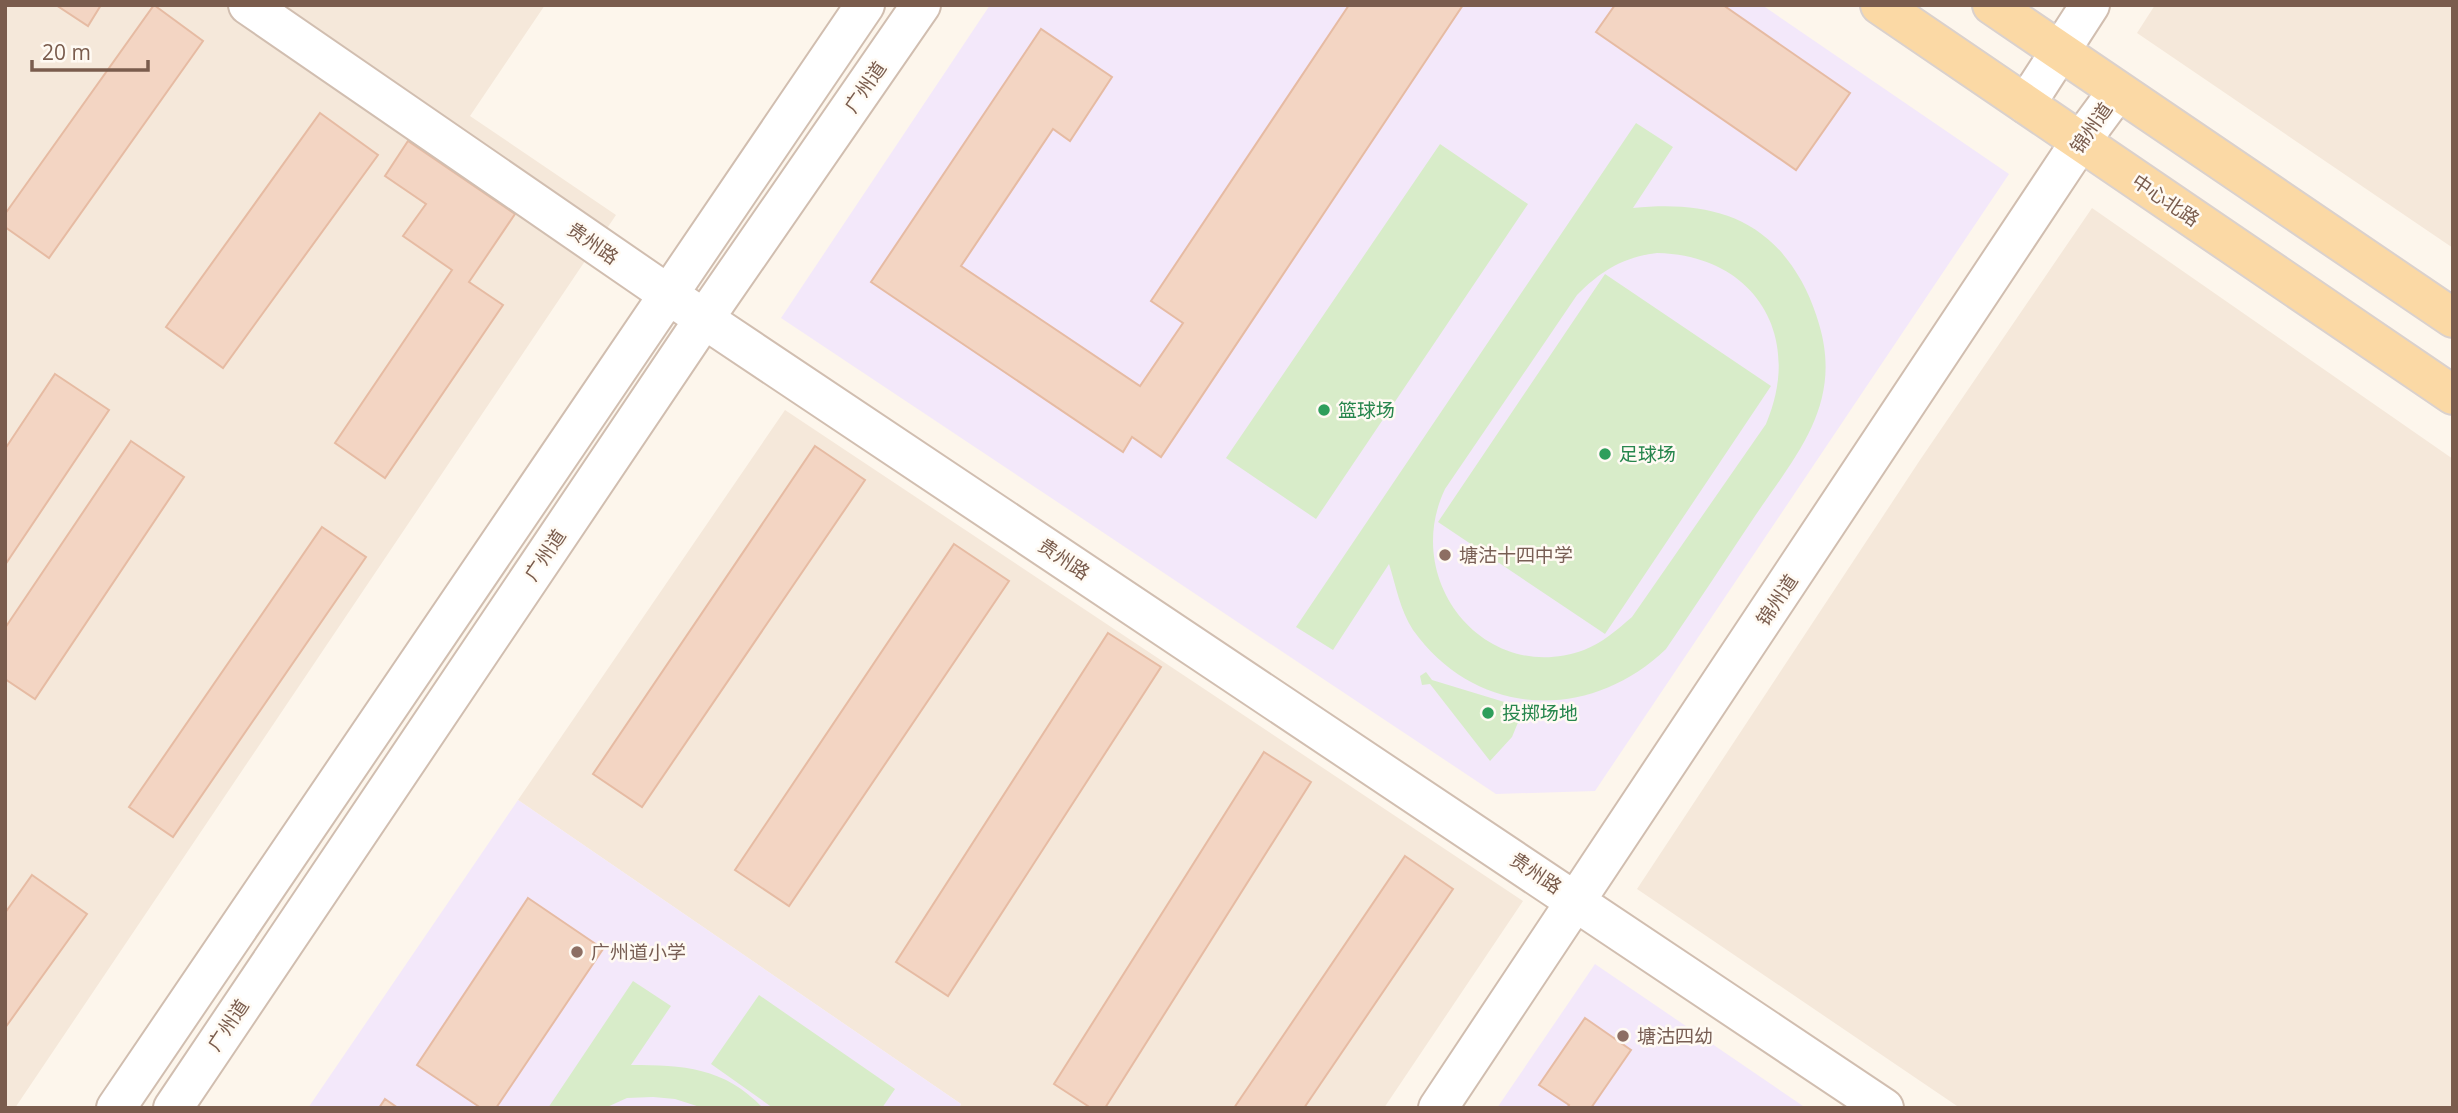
<svg xmlns="http://www.w3.org/2000/svg" width="2458" height="1113" font-family="'Open Sans','Noto Sans SC',sans-serif">
<style>
.residential{fill:#f5e8da}
.education{fill:#f3e8fa}
.green{fill:#d8ecc9;fill-rule:evenodd}
.building{fill:#f3d5c3;stroke:#e6bba3;stroke-width:2}
.lines{fill:none;stroke-linecap:round;stroke-linejoin:round}
.minor-casing{stroke:#d1beb0;stroke-width:42}
.major-casing{stroke:#dad1cd;stroke-width:42}
.minor{stroke:#fff;stroke-width:38}
.major{stroke:#fbd9a5;stroke-width:38}
.leisure-dot{fill:#2e9e5b;stroke:#fffaf3;stroke-width:2.5}
.education-dot{fill:#8d6e63;stroke:#fffaf3;stroke-width:2.5}
.labels{text-anchor:middle;stroke-width:5;stroke-linejoin:round;paint-order:stroke}
.street-label{font-size:19px;fill:#7a5c4d;stroke:#fffaf3}
.leisure-label{font-size:19px;fill:#27864d;stroke:#fffaf3;text-anchor:start}
.education-label{font-size:19px;fill:#785e54;stroke:#fffaf3;text-anchor:start}
</style>
<rect width="100%" height="100%" fill="#fdf6ec"/>
<path class="residential" d="M5 5H545L470 116 616 215 15 1108H5Z
M2155 5H2453V248L2137 33Z
M2092 208 2453 459V1108H1960L1637 889 1920 460Z
M785 410 1523 901 1384 1108H959L961 1104 518 800Z"/>
<path class="education" d="M990 5H1762L2009 174 1595 791 1496 794 781 318Z
M518 800 961 1104 959 1108H308Z
M1595 964 1806 1108H1497Z"/>
<path class="green" d="M1636 123 1673 147 1633 208C1690 202 1748 209 1786 258 1802 278 1812 300 1819 324 1843 404 1797 454 1755 516 1725 561 1696 605 1666 649 1590 722 1477 719 1413 630 1400 610 1396 586 1389 564L1333 650 1296 627ZM1657 253C1754 255 1804 335 1766 424L1632 617C1617 630 1602 643 1584 650 1485 686 1401 581 1445 489L1577 295C1601 271 1623 257 1657 253Z
M1440 144 1528 204 1316 519 1226 458Z
M1605 274 1771 386 1605 634 1438 522Z
M1426 672 1432 680 1524 708 1512 737 1490 761 1430 684 1422 685 1420 676Z
M633 981 671 1006 631 1065C683 1065 724 1067 763 1108H703L675 1099 653 1097 627 1098 605 1108H548Z
M759 995 895 1089 882 1108H773L711 1064Z"/>
<path class="building" d="M56 5H101L88 26Z
M154 5 203 41 49 258 5 227V214Z
M1349 5H1463L1161 457 1132 437 1123 452 871 282 1041 29 1112 77 1070 141 1053 129 961 266 1140 386 1183 323 1151 301Z
M1615 5H1723L1850 93 1796 170 1596 32Z
M320 113 378 155 223 368 166 327Z
M408 141 515 214 469 282 503 305 385 478 335 443 452 270 403 236 426 204 385 176Z
M55 374 109 410 5 565V449Z
M131 441 184 477 35 699 5 679V628Z
M815 446 865 480 642 807 593 774Z
M322 527 366 557 173 837 129 807Z
M954 544 1009 581 789 906 735 870Z
M1108 633 1161 667 948 996 896 962Z
M1264 752 1311 782 1105 1108H1091L1054 1084Z
M1405 856 1453 889 1304 1108H1234Z
M32 875 87 914 5 1028V913Z
M528 898 603 949 496 1108H481L417 1065Z
M1585 1018 1631 1050 1591 1108H1567L1569 1105 1539 1085Z
M385 1099 398 1108H379Z"/>
<g class="lines">
<defs>
<path id="minor" d="M248 5 704 319 1884 1108
M2026 104 2090 5
M116 1108 865 5
M173 1108 704 319 921 5
M1438 1108 2080 142 2117 92"/>
<path id="major" d="M1880 5 2453 395
M1992 5 2453 318"/>
</defs>
<use href="#minor" class="minor-casing"/>
<use href="#major" class="major-casing"/>
<use href="#minor" class="minor"/>
<use href="#major" class="major"/>
</g>
<g class="leisure-dot">
<circle cx="1324" cy="410" r="7"/>
<circle cx="1605" cy="454" r="7"/>
<circle cx="1488" cy="713" r="7"/>
</g>
<g class="education-dot">
<circle cx="1445" cy="555" r="7"/>
<circle cx="577" cy="952" r="7"/>
<circle cx="1623" cy="1036" r="7"/>
</g>
<g class="labels">
<g class="street-label">
<text transform="translate(865 87) rotate(-55)" y="7">广州道</text>
<text transform="translate(2091 128) rotate(-55)" y="7">锦州道</text>
<text transform="translate(2166 200) rotate(34)" y="7">中心北路</text>
<text transform="translate(593 243) rotate(35)" y="7">贵州路</text>
<text transform="translate(545 555) rotate(-56)" y="7">广州道</text>
<text transform="translate(1064 559) rotate(34)" y="7">贵州路</text>
<text transform="translate(1777 600) rotate(-56)" y="7">锦州道</text>
<text transform="translate(1536 873) rotate(34)" y="7">贵州路</text>
<text transform="translate(228 1025) rotate(-56)" y="7">广州道</text>
</g>
<g class="leisure-label">
<text x="1338" y="417">篮球场</text>
<text x="1619" y="461">足球场</text>
<text x="1502" y="720">投掷场地</text>
</g>
<g class="education-label">
<text x="1459" y="562">塘沽十四中学</text>
<text x="591" y="959">广州道小学</text>
<text x="1637" y="1043">塘沽四幼</text>
</g>
</g>
<rect width="2458" height="1113" fill="none" stroke="#7a5c4d" stroke-width="14"/>
<path d="M32 60v10h116v-10" fill="none" stroke="#7a5c4d" stroke-width="3.5"/>
<text x="42" y="60" font-size="21" fill="#7a5c4d" stroke="#fffaf3" stroke-width="5" paint-order="stroke">20 m</text>
</svg>
